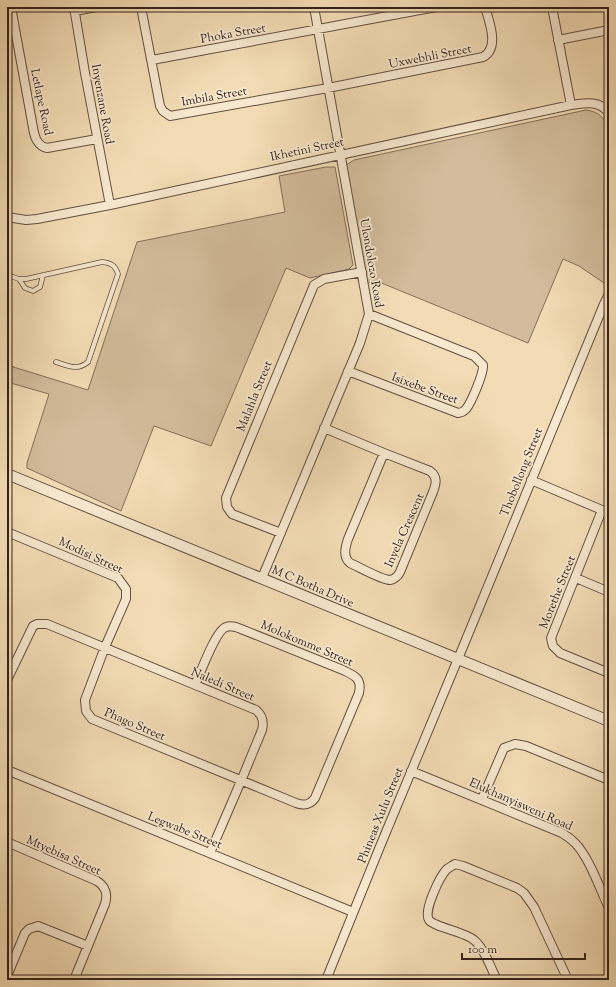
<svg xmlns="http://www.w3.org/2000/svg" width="616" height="987" font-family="'Sorts Mill Goudy',serif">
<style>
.green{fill:#d3bc9b;stroke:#846f5b}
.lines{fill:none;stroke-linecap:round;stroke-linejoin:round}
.service-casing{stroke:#645042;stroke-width:5.5}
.minor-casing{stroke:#645042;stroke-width:10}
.tertiary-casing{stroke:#645042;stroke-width:12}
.service{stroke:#f7e8cf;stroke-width:4}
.minor{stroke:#f7e8cf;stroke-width:8}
.tertiary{stroke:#f7e8cf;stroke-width:10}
.labels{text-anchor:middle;stroke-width:3.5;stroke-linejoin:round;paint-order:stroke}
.street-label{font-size:12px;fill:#35221b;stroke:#f7e8cf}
</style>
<rect width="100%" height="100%" fill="#f3dcb5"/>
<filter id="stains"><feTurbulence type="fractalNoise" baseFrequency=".005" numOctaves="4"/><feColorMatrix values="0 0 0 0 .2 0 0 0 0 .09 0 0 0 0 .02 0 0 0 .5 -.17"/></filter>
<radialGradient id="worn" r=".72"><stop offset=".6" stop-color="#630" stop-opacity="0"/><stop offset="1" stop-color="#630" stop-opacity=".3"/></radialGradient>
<path class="green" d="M586 110C599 112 604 117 609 129V283L607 285 579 266 563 259 528 343 379 282 374 281 366 284 346 165 354 160Z
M326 167H335L353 265 349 269 310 278 286 268 211 446 154 426 121 511 27 468V463L49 394 7 382V365L88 390 137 242 285 212 279 176Z"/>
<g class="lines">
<defs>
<path id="service" d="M7 275 19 279H26L102 262C111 263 115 265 118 274L88 362C77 371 69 366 56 362
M19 279 25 288 33 291 40 287 43 275"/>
<path id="minor" d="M11 7 34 133C36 141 39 146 47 148L97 139
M74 7 85 73 110 205
M141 7 160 106 163 111 170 116 328 88 483 57C500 48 489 21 485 7
M552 7 571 105
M75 11 96 7
M558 40 609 30
M152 60 436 7
M7 217 26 220 37 219 110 205 571 105C586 103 599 100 609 113
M348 371 458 413C461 413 463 412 466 409 471 403 484 373 483 365L474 356 369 314
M324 428 384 453 430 471C438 477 436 484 433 492L400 572C398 576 395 579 390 580 382 580 359 567 350 563 343 557 345 548 348 539L384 453
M531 480 609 513
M602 510 551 638 553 646 560 653 609 673
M7 532 118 578 126 589V599L105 647 85 700 86 711 92 719 296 803C304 806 310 805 315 798L359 693C362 678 355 676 343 670L241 629C236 627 231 625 226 627 216 630 200 674 195 685
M281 533 232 514 227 507 226 498 314 285 324 279 362 272
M262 578 360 343 369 314 314 7
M576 578 609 592
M7 680 33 626 37 624H47L256 710C263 716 264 722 262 730L241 781 210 853
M7 770 353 912
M411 771 562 833C567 836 571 839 575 843 589 857 600 889 609 908
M482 799 504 748 515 744 526 746 609 780
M7 842 97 881C106 887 108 894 105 904L74 980
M7 976 25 933 29 929 38 926 88 946
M326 980 379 849 465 642 604 304 609 294
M497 980C490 967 485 949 474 940 465 932 434 927 429 920 423 911 440 876 447 869 450 867 452 866 455 864L463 866 517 888 524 893 534 907 568 980"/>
<path id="tertiary" d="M7 474 609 721"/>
</defs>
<use href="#service" class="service-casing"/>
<use href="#minor" class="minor-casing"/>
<use href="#tertiary" class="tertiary-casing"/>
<use href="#service" class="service"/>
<use href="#minor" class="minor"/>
<use href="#tertiary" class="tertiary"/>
</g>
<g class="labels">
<g class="street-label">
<text transform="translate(233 33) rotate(-10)" y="4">Phoka Street</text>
<text transform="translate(430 56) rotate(-11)" y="4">Uxwebhli Street</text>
<text transform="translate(214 96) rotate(-10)" y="4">Imbila Street</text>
<text transform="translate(42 102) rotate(78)" y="4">Letlape Road</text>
<text transform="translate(103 104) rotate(80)" y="4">Inyenzane Road</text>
<text transform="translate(307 149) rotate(-12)" y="4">Ikhetini Street</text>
<text transform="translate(372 263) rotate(80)" y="4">Ulondolozo Road</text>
<text transform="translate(425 388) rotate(20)" y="4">Isixebe Street</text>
<text transform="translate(254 396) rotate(-68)" y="4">Malahla Street</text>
<text transform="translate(521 472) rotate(-68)" y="4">Thobollong Street</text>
<text transform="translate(404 530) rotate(-66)" y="4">Inyela Crescent</text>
<text transform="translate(91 555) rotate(25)" y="4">Modisi Street</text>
<text transform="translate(313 586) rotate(23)" y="4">M C Botha Drive</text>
<text transform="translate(557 592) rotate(-68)" y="4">Morethe Street</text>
<text transform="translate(307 643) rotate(23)" y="4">Molokomme Street</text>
<text transform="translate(223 684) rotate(23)" y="4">Naledi Street</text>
<text transform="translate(135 724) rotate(23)" y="4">Phago Street</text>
<text transform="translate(521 804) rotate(24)" y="4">Elukhanyisweni Road</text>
<text transform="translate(380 815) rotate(-68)" y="4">Phineas Xulu Street</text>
<text transform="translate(185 830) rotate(22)" y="4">Legwabe Street</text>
<text transform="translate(64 855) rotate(24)" y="4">Mtyebisa Street</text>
</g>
</g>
<rect width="616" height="987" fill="none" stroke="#f3dcb5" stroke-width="24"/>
<rect x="8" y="8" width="600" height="971" fill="none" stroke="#35221b" stroke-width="2"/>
<rect x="12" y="12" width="592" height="963" fill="none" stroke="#35221b"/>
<path d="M462 953v6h123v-6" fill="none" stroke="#35221b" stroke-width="2"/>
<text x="468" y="953" font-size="12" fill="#35221b" stroke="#f7e8cf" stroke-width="3" paint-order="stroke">100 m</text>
<rect width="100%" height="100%" filter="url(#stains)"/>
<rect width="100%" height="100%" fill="url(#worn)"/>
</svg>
